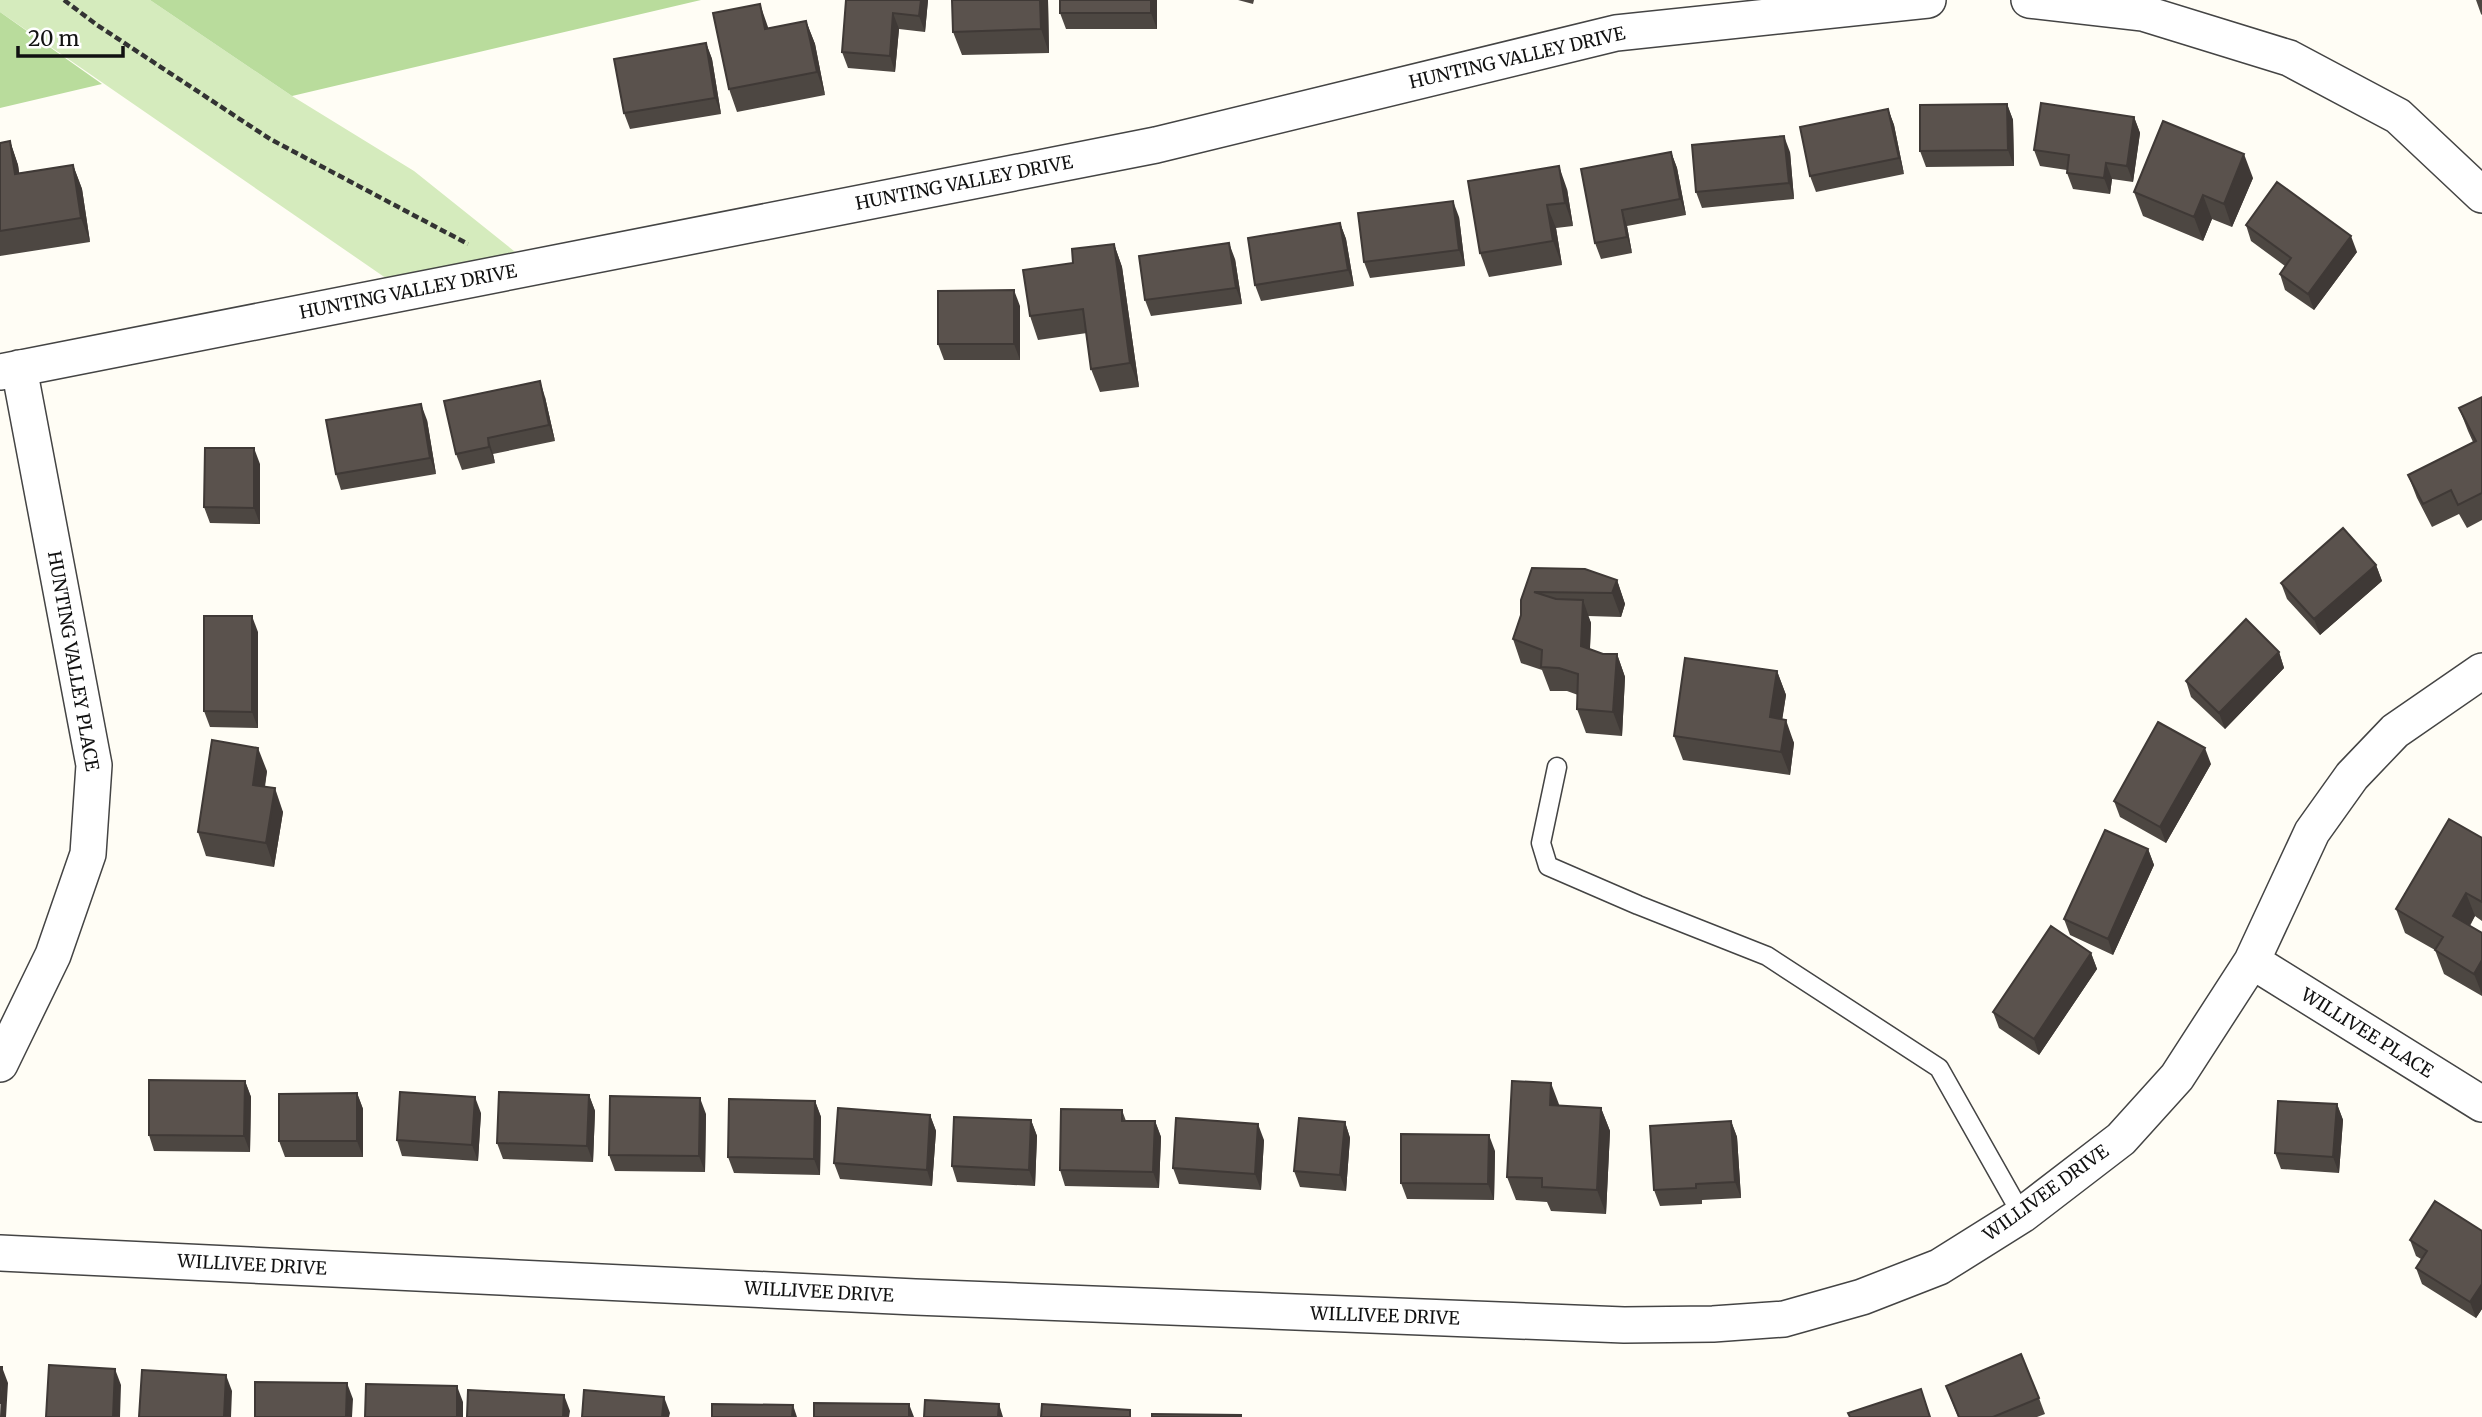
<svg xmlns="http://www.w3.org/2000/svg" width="2482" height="1417" font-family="Merriweather,serif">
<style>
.green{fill:#d5ebbd}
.forest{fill:#b9dc9c}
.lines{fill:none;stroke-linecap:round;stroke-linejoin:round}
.lane-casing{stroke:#444;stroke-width:21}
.street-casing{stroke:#444;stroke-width:38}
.path{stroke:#333;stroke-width:4.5;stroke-dasharray:7 3.5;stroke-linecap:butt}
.lane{stroke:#fff;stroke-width:18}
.street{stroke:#fff;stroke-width:35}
.wall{fill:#4d4742}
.shaded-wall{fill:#3f3936}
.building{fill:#5a524d;stroke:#3f3936;stroke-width:2}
.labels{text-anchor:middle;stroke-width:7;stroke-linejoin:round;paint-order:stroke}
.street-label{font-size:18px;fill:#111;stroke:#fff}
</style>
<rect width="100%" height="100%" fill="#fffdf5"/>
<path class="green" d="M0 0H150L292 96 414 171 524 259 393 283 0 12Z"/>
<path class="forest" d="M150 0H701L292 96Z
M0 12 102 84 0 108Z"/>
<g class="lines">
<defs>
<path id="lane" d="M1557 767 1541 843 1548 866 1638 905 1767 956 1939 1068 2022 1215"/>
<path id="street" d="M2029 0 2143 13 2289 58 2398 116 2482 195
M0 372 1156 145 1616 33 1928 0
M2252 961 2482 1104
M0 1064 53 955 88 854 94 765 19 368
M0 1253 915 1297 1624 1325 1713 1324 1784 1319 1862 1297 1939 1267 2022 1215 2121 1139 2177 1077 2252 961 2312 832 2352 776 2395 731 2482 671"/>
</defs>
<use href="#lane" class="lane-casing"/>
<use href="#street" class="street-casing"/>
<path class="path" d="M64 0 97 25 270 139 468 244"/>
<use href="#lane" class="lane"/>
<use href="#street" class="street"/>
</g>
<path class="wall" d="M846 0H928L925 32 899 29 895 72 848 68 842 52Z
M952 0H1048L1049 53 962 55 953 32Z
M1060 0H1157V29H1066L1060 13Z
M1238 0H1254L1253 4Z
M2476 0H2482V15L2481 14Z
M806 21 815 44 825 95 737 112 729 89 768 28Z
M706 43 712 59 721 114 630 129 624 113Z
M2007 104 2013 120 2014 166 1926 167 1920 151Z
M1888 109 1894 125 1904 174 1816 192 1810 176Z
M2134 117 2140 133 2133 182 2112 179 2110 194 2073 189 2067 173V170L2040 166 2034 150Z
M10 141 18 165 19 173 73 165 82 189 90 242 0 256V143Z
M1671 152 1677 168 1686 215 1627 226 1632 253 1601 259 1595 243Z
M1790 152 1794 199 1702 208 1696 192Z
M2253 178 2232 227 2212 219 2203 241 2143 216 2134 192Z
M1567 189 1573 226 1556 228 1562 265 1489 277 1480 253Z
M1459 217 1465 266 1370 278 1364 262Z
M1340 223 1346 239 1354 286 1261 301 1255 285Z
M2246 225 2357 252 2314 310 2285 290 2280 274 2285 266 2251 241Z
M1114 244 1122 267 1139 387 1100 392 1091 369 1087 333 1038 340 1030 316 1073 263Z
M1235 259 1242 304 1151 316 1145 300Z
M1020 306V360H944L938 344Z
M545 397 555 441 493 454 495 463 462 470 456 454Z
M2482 397V520L2467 528 2459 514 2432 527 2417 498 2408 475 2473 442 2468 431 2459 408Z
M427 420 436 474 341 490 336 474Z
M260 464V524L210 523 204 507Z
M2376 565 2382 581 2320 635 2287 599 2281 583Z
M1532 568 1617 580 1625 604 1621 617 1588 616 1591 623 1590 649 1603 654H1617L1625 677 1622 736 1586 733 1577 709 1578 695 1567 691H1550L1542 670 1521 663 1513 639 1521 615Z
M258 632V728L210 727 204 711Z
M2279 652 2284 668 2225 729 2191 697 2186 681Z
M1777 671 1786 695 1782 719 1794 743 1790 775 1683 760 1674 736Z
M2211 764 2166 843 2120 817 2114 801Z
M267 771 265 787 283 812 274 867 206 856 198 832Z
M2482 838V921L2475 916 2470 926 2482 933V996L2444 974 2435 950 2405 933 2396 909Z
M2148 849 2154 865 2113 955 2070 935 2064 919Z
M2091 953 2097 969 2039 1055 1999 1028 1993 1012Z
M245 1081 251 1097 250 1152 154 1151 149 1135Z
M357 1093 363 1109V1157H285L279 1141Z
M589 1095 595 1111 593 1162 503 1159 497 1143Z
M815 1101 821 1117 820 1175 734 1173 728 1157Z
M2337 1104 2343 1120 2339 1173 2281 1169 2275 1153Z
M1559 1106 1601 1108 1610 1131 1606 1214 1551 1211 1547 1202 1516 1200 1507 1177Z
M1122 1110 1126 1121H1155L1161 1137 1159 1188 1065 1186 1060 1170Z
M481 1113 478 1161 402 1156 397 1140Z
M706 1114 705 1172 615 1171 609 1155Z
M930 1115 936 1131 932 1186 840 1179 834 1163Z
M1031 1120 1037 1136 1035 1186 957 1182 952 1166Z
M1731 1121 1737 1137 1741 1198 1702 1200V1204L1660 1206 1654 1190Z
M1345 1122 1350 1138 1346 1191 1300 1187 1294 1171Z
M1264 1140 1261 1190 1179 1184 1173 1168Z
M1495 1151 1494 1200 1407 1199 1401 1183Z
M2482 1231V1309L2476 1318 2422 1284 2416 1268 2421 1259 2416 1256 2410 1240Z
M1946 1386 2039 1398 2045 1414 2037 1417H1958Z"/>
<path class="shaded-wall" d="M921 0H928L925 32 919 16Z
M1040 0H1048L1049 53 1041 29Z
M1151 0H1157V29L1151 13Z
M760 4 768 27 773 52 765 29Z
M893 13 899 29 895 72 890 56Z
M806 21 815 44 825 95 817 72Z
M706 43 712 59 721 114 715 98Z
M2007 104 2013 120 2014 166 2008 150Z
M1888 109 1894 125 1904 174 1899 158Z
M2134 117 2140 133 2133 182 2127 166Z
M1784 136 1790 152 1794 199 1789 183Z
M10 141 18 165 23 198 15 174Z
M1671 152 1677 168 1686 215 1680 199Z
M2244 154 2253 178 2232 227 2224 204Z
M2106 163 2112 179 2110 194 2104 178Z
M73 165 82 189 90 242 81 218Z
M1559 166 1567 189 1573 226 1565 203Z
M2203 195 2212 219 2203 241 2194 217Z
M1453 201 1459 217 1465 266 1459 250Z
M1547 205 1556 228 1562 265 1553 241Z
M1622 210 1627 226 1632 253 1627 237Z
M1340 223 1346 239 1354 286 1348 270Z
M2351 236 2357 252 2314 310 2308 294Z
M1229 243 1235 259 1242 304 1236 288Z
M1114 244 1122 267 1139 387 1130 363Z
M1014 290 1020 306V360L1014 344Z
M540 381 545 397 555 441 549 425Z
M421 404 427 420 436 474 430 458Z
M488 438 493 454 495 463 489 447Z
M254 448 260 464V524L254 508Z
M2376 565 2382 581 2320 635 2314 619Z
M1617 580 1625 604 1621 617 1612 593Z
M1583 600 1591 623 1589 669 1581 646Z
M252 616 258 632V728L252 712Z
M2279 652 2284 668 2225 729 2219 713Z
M1617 654 1625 677 1622 736 1613 712Z
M1777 671 1786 695 1779 741 1770 717Z
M1786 720 1794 743 1790 775 1781 752Z
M258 748 267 771 261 808 253 785Z
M2205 748 2211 764 2166 843 2160 827Z
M275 788 283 812 274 867 266 843Z
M2148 849 2154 865 2113 955 2108 939Z
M2466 893 2475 916 2461 939 2453 916Z
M2091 953 2097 969 2039 1055 2034 1039Z
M2482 960V994L2474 974Z
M245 1081 251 1097 250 1152 244 1136Z
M1551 1083 1560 1107 1550 1105Z
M357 1093 363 1109V1157L357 1141Z
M589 1095 595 1111 593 1162 587 1146Z
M475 1097 481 1113 478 1161 472 1145Z
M700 1098 706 1114 705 1172 699 1156Z
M815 1101 821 1117 820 1175 814 1159Z
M2337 1104 2343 1120 2339 1173 2333 1157Z
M1601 1108 1610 1131 1606 1214 1597 1190Z
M930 1115 936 1131 932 1186 927 1170Z
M1031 1120 1037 1136 1035 1186 1029 1170Z
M1155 1121 1161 1137 1159 1188 1153 1172Z
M1731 1121 1737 1137 1741 1198 1735 1182Z
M1345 1122 1350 1138 1346 1191 1340 1175Z
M1258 1124 1264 1140 1261 1190 1255 1174Z
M1489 1135 1495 1151 1494 1200 1488 1184Z
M2482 1284V1309L2476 1318 2470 1302Z
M2 1367 8 1383 6 1417H0Z
M115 1369 121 1385 120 1417H113Z
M226 1375 232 1391 231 1417H224Z
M347 1383 353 1399 352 1417H346Z
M457 1386 463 1402V1417H457Z
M564 1395 570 1411 569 1417H563Z
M664 1397 670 1413 669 1417H662Z
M909 1404 914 1417H909Z
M999 1404 1003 1417H998Z
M793 1405 797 1417H792Z"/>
<path class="building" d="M846 0H921L919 16 893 13 890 56 842 52Z
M952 0H1040L1041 29 953 32Z
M1060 0H1151V13H1060Z
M760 4 765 29 806 21 817 72 729 89 713 13Z
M706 43 715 98 624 113 614 59Z
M2041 103 2134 117 2127 166 2106 163 2104 178 2067 173 2069 155 2034 150Z
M2007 104 2008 150 1920 151V105Z
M1888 109 1899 158 1810 176 1800 127Z
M2163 121 2244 154 2224 204 2203 195 2194 217 2134 192Z
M1784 136 1789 183 1696 192 1692 145Z
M10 141 15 174 73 165 81 218 0 231V143Z
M1671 152 1680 199 1622 210 1627 237 1595 243 1581 169Z
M1559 166 1565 203 1547 205 1553 241 1480 253 1468 181Z
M2277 182 2351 236 2308 294 2280 274 2291 258 2246 225Z
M1453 201 1459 250 1364 262 1358 213Z
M1340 223 1348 270 1255 285 1248 238Z
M1229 243 1236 288 1145 300 1139 256Z
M1114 244 1130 363 1091 369 1083 309 1030 316 1023 270 1073 263 1072 249Z
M1014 290V344H938V291Z
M540 381 549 425 488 438 489 447 456 454 444 401Z
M2482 397V493L2458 505 2451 490 2423 504 2408 475 2476 441 2459 408Z
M421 404 430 458 336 474 326 420Z
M205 448H254V508L204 507Z
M2343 528 2376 565 2314 619 2281 583Z
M1532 568 1585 569 1617 580 1612 593 1534 592 1556 599 1583 600 1581 646 1603 654H1617L1613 712 1577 709 1578 674 1559 668 1541 667 1542 650 1513 639 1521 615V600Z
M204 616H252V712L204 711Z
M2246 619 2279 652 2219 713 2186 681Z
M1685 658 1777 671 1770 717 1786 720 1781 752 1674 736Z
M2158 722 2205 748 2160 827 2114 801Z
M212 740 258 748 253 785 275 788 266 843 198 832Z
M2449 819 2482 838V902L2466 893 2453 916 2482 933V960L2474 974 2435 950 2443 937 2396 909Z
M2105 830 2148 849 2108 939 2064 919Z
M2051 926 2091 953 2034 1039 1993 1012Z
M149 1080 245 1081 244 1136 149 1135Z
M1512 1081 1551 1083 1550 1105 1601 1108 1597 1190 1542 1187V1178L1507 1177Z
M400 1092 475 1097 472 1145 397 1140Z
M499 1092 589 1095 587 1146 497 1143Z
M357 1093V1141H279V1094Z
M610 1096 700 1098 699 1156 609 1155Z
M729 1099 815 1101 814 1159 728 1157Z
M2278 1101 2337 1104 2333 1157 2275 1153Z
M838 1108 930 1115 927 1170 834 1163Z
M1061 1109 1122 1110V1121H1155L1153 1172 1060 1170Z
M954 1117 1031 1120 1029 1170 952 1166Z
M1176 1118 1258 1124 1255 1174 1173 1168Z
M1299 1118 1345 1122 1340 1175 1294 1171Z
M1731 1121 1735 1182 1696 1184V1188L1654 1190 1650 1126Z
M1401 1134 1489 1135 1488 1184 1401 1183Z
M2435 1201 2482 1231V1284L2470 1302 2416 1268 2427 1251 2410 1240Z
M2021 1354 2039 1398 1993 1417H1959L1946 1386Z
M49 1365 115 1369 113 1417H46Z
M0 1367H2L0 1404Z
M142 1370 226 1375 224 1417H139Z
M255 1382 347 1383 346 1417H255Z
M366 1384 457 1386V1417H365Z
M1921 1389 1930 1417H1850L1848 1413Z
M468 1390 564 1395 563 1417H467Z
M584 1390 664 1397 662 1417H582Z
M925 1400 999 1404 998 1417H924Z
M814 1403 909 1404V1417H814Z
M712 1404 793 1405 792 1417H712Z
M1042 1404 1130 1410V1417H1041Z
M1152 1414 1241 1415V1417H1152Z"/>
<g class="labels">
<g class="street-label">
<text transform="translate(1517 58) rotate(-13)" y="6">HUNTING VALLEY DRIVE</text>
<text transform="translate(964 183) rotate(-11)" y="6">HUNTING VALLEY DRIVE</text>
<text transform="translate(408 292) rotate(-11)" y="6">HUNTING VALLEY DRIVE</text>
<text transform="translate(73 661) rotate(80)" y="6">HUNTING VALLEY PLACE</text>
<text transform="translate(2367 1033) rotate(32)" y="6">WILLIVEE PLACE</text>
<text transform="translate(2046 1193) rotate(-36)" y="6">WILLIVEE DRIVE</text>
<text transform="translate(252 1265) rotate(3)" y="6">WILLIVEE DRIVE</text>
<text transform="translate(819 1292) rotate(3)" y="6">WILLIVEE DRIVE</text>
<text transform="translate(1385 1316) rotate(2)" y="6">WILLIVEE DRIVE</text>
</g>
</g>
<path d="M18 46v10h105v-10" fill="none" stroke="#111111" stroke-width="3.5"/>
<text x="28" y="46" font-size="21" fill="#111111" stroke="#ffffff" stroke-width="5" paint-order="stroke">20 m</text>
</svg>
